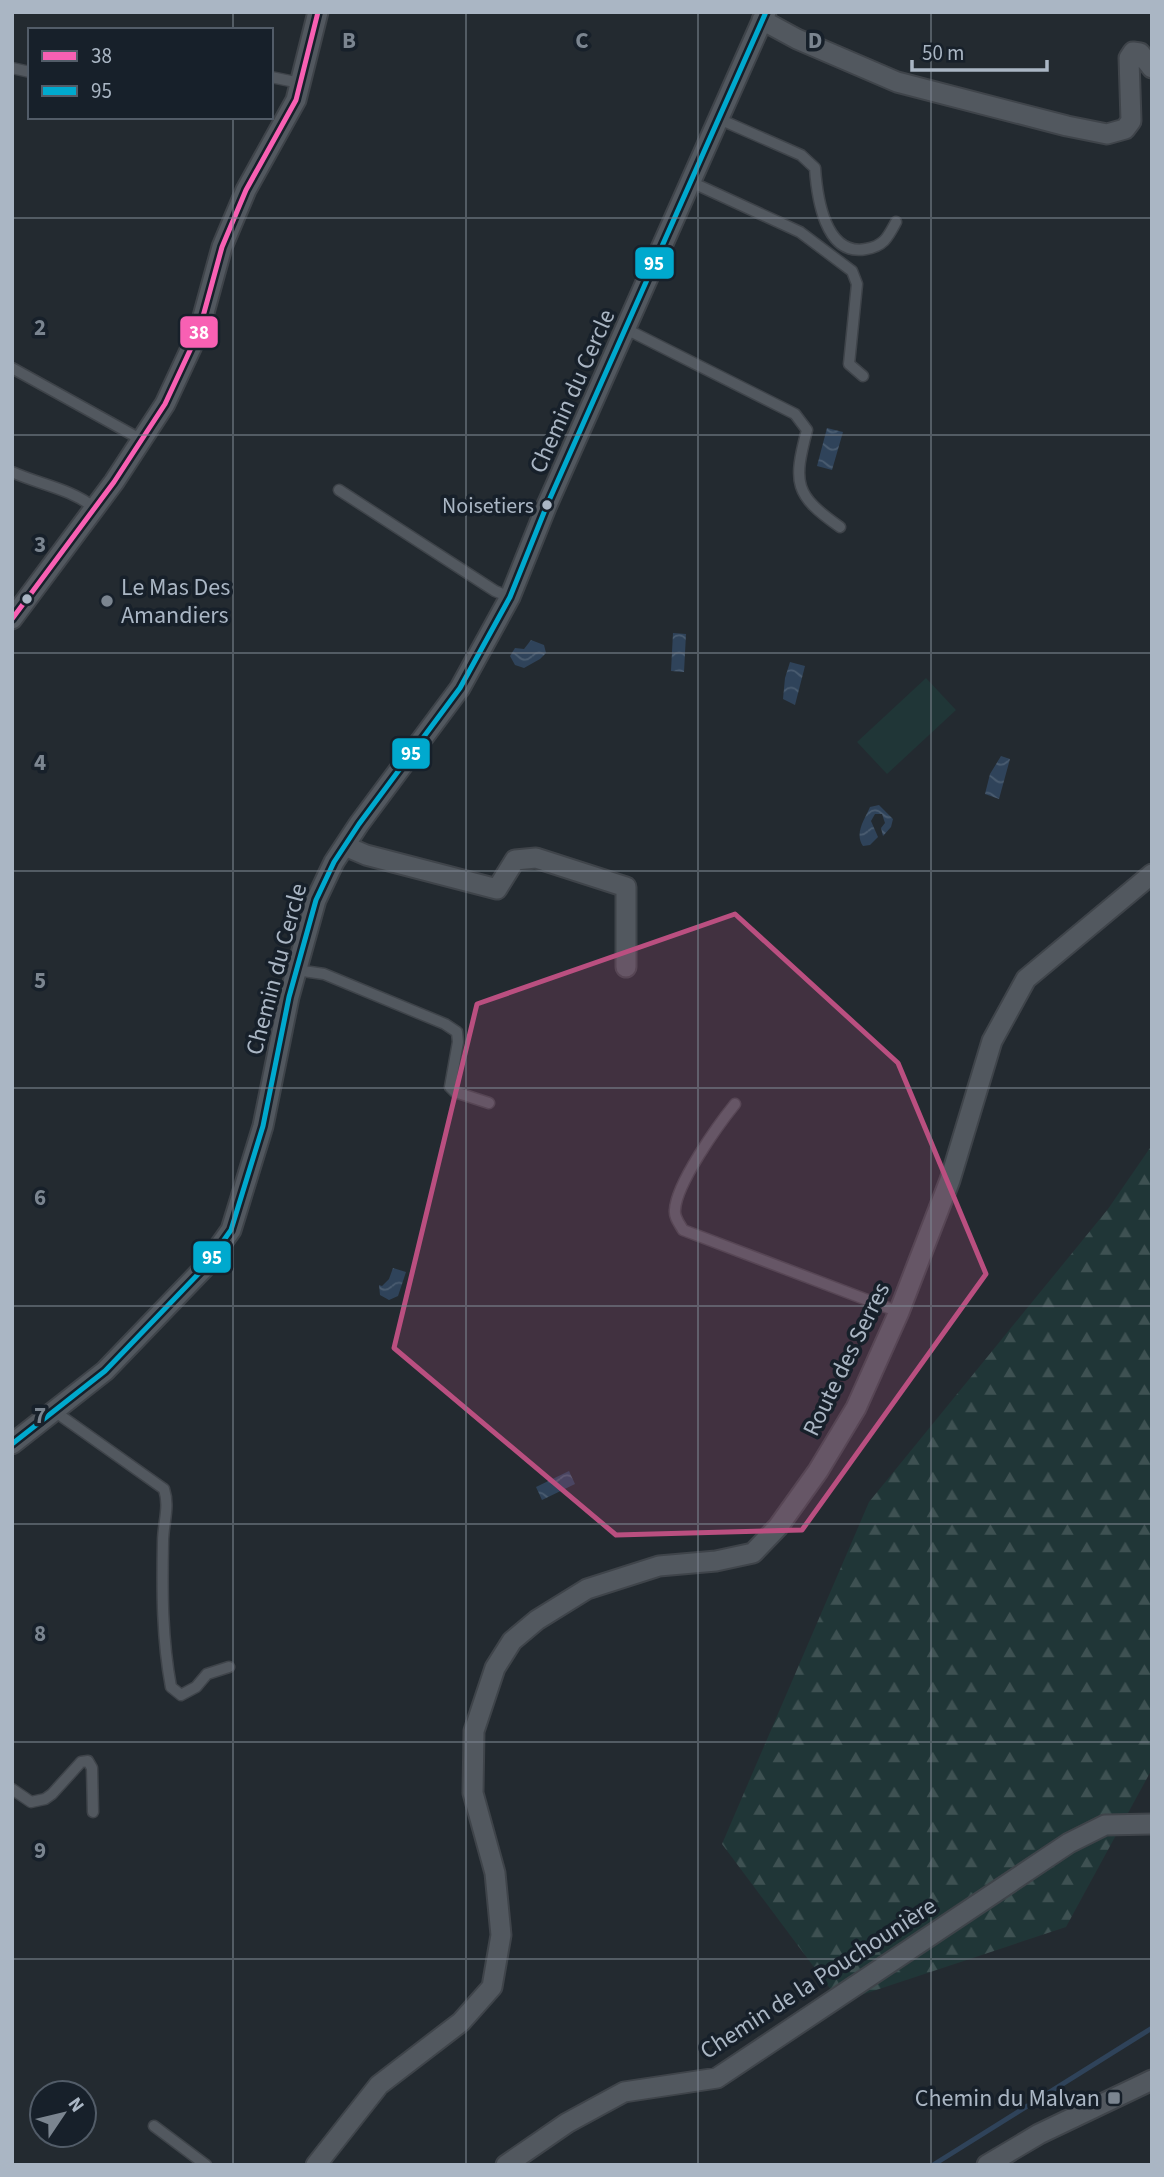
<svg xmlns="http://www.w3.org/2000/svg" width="1164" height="2177" font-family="'Source Sans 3',sans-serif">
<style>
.grass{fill:#203637}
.forest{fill:url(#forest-firs)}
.water{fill:url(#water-waves)}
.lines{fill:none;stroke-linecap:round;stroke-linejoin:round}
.stream{stroke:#2f435a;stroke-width:5}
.lane-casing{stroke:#3f444a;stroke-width:13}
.street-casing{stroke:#3f444a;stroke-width:23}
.lane{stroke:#52585f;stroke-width:10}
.street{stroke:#52585f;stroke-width:19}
.bus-1-casing{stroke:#17202a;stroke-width:10}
.bus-2-casing{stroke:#17202a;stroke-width:10}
.bus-1{stroke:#f860b3;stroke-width:5}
.bus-2{stroke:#00a9ce;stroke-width:5}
.marked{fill:#ba4f80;fill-opacity:0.2;stroke:#ba4f80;stroke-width:5;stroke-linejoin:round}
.grid{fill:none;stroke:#7b8590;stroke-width:2;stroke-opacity:0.55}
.bus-dot{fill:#aab6c4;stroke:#17202a;stroke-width:2.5}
.poi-dot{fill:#7b8590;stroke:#17202a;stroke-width:2.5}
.labels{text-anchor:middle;stroke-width:7;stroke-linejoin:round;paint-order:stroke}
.bus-label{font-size:22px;fill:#aab6c4;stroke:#17202a;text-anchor:end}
.street-label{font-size:24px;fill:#aab6c4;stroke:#17202a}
.poi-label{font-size:24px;fill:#aab6c4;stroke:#17202a;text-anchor:start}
.grid-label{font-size:23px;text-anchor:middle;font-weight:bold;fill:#7b8590;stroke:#17202a;stroke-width:7;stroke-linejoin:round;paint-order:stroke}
.line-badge{stroke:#17202a;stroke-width:2.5}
.badge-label{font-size:19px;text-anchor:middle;font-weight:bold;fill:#fff}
</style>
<defs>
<pattern id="forest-firs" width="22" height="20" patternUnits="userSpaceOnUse" patternTransform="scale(1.75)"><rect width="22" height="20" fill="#203637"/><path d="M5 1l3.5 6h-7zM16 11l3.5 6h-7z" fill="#3e5152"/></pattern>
<pattern id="water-waves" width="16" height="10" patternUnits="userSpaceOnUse" patternTransform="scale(1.75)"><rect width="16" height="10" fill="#2f435a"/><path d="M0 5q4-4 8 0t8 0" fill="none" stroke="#4a5c70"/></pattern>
</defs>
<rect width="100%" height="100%" fill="#232a30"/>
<path class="grass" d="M926 678 956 710 887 774 857 742Z"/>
<path class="forest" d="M1152 1145V1769L1066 1927 840 2002 722 1844 869 1502 1108 1209Z"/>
<path class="water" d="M827 428 843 432 832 470 817 466Z
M673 633 686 634 684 672 671 671Z
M531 640 544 645 546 653 540 659 524 668 515 665 510 656 515 648 524 649Z
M790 662 805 666 795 705 783 699 785 678Z
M1001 756 1010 759 999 799 985 794 990 774Z
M879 805 893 819 891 827 883 836 881 828 885 823 882 814H875L871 821 878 837 870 845 863 846C854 833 865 819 870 807Z
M393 1268 406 1272 398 1296 389 1300 380 1295 379 1285 382 1286 389 1279Z
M569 1471 575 1484 542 1500 536 1487Z"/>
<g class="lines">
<path class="stream" d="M933 2165 1152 2028"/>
<defs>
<path id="lane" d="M12 68 30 72
M271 77 300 83
M719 119 801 155 815 168C817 197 825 257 866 249 884 246 888 237 896 222
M691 182 800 232 852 271 857 284 849 364 863 376
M626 329 795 414 807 430C793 483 794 495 840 527
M12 368 142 440
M12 472C41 485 69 488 95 508
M339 490 495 591 510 597
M296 970 324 974 445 1024 457 1032 458 1042 450 1087 455 1092 489 1103
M735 1104C718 1125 676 1184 675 1210 674 1217 679 1223 683 1230L899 1312
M54 1411 164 1489C170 1507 163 1523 163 1542 162 1591 162 1639 171 1687L181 1695 196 1687 207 1674 229 1667
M12 1789 31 1802 45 1799 52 1794 81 1762 88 1761 92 1768 93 1812
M154 2126 206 2165"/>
<path id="street" d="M762 20 797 39 897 82 1067 126 1107 134 1125 129 1131 121 1129 58 1133 52 1140 53 1152 68
M12 619 114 482 165 404 199 331 222 247 246 190 296 100 318 12
M345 846 366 855 497 889 515 860 536 858 626 887V967
M12 1444 105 1371 204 1268 231 1230 263 1126 289 997 316 900 334 862 359 824 460 688 510 597 547 505 766 12
M316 2165 379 2085 461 2022 492 1987 501 1935 495 1873 473 1793 474 1731 495 1668 512 1641 537 1620 587 1589 659 1566 716 1561 753 1553 778 1527 818 1471 856 1408 899 1312 950 1180 992 1041 1026 979 1152 874
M506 2165 567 2123 624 2092 717 2078 1069 1843 1105 1825 1152 1824
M987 2165 1039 2134 1152 2080"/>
</defs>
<use href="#lane" class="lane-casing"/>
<use href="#street" class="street-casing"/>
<use href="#lane" class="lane"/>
<use href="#street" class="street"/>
<defs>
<path id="bus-1" d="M12 619 114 482 165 404 199 331 222 247 246 190 296 100 318 12"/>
<path id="bus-2" d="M12 1444 105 1371 204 1268 231 1230 263 1126 289 997 316 900 334 862 359 824 460 688 510 597 547 505 766 12"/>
</defs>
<use href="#bus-1" class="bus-1-casing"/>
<use href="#bus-2" class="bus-2-casing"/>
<use href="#bus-1" class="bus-1"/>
<use href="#bus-2" class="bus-2"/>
</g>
<path class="marked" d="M735 914 898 1063 986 1274 802 1530 616 1535 394 1348 477 1004Z"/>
<path class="grid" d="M233 12V30M466 12V2165M698 12V2165M931 12V2165M233 117V2165M12 218H1152M12 435H1152M12 653H1152M12 871H1152M12 1088H1152M12 1306H1152M12 1524H1152M12 1742H1152M12 1959H1152"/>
<g class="bus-dot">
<circle cx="547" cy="505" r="6"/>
<circle cx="27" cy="599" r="6"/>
</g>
<g class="poi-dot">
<circle cx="107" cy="601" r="7"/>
<rect x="1107" y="2091" width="14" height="14" rx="3.5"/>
</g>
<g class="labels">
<g class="bus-label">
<text x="534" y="513">Noisetiers</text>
</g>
<g class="street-label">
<text transform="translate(572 391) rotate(-66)" y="8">Chemin du Cercle</text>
<text transform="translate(276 969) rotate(-75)" y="8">Chemin du Cercle</text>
<text transform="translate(846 1359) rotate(-64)" y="8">Route des Serres</text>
<text transform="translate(818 1978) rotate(-33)" y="8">Chemin de la Pouchounière</text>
</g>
<g class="poi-label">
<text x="121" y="595">Le Mas Des<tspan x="121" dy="28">Amandiers</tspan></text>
<text x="1100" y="2106" text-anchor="end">Chemin du Malvan</text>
</g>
</g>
<g class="grid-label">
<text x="349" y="48">B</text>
<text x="582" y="48">C</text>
<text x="815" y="48">D</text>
<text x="40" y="335">2</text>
<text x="40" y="552">3</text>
<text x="40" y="770">4</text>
<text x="40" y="988">5</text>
<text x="40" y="1205">6</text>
<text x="40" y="1423">7</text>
<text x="40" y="1641">8</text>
<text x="40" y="1858">9</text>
</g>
<g class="line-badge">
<rect x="634" y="246" width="41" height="34" rx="7" fill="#00a9ce"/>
<rect x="179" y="315" width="40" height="34" rx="7" fill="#f860b3"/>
<rect x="391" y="737" width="40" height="33" rx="7" fill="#00a9ce"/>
<rect x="192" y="1240" width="40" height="34" rx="7" fill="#00a9ce"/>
</g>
<g class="badge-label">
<text x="654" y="270">95</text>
<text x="199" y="339">38</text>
<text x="411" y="760">95</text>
<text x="212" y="1264">95</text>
</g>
<rect width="1164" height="2177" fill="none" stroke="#aab6c4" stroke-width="28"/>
<rect x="28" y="28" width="245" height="91" fill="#17202a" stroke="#525c68" stroke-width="2"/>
<rect x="42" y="51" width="35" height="10" fill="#f860b3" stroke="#525c68" stroke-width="2"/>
<text x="91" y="63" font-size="21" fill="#aab6c4">38</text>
<rect x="42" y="86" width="35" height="10" fill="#00a9ce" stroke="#525c68" stroke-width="2"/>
<text x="91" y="98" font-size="21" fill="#aab6c4">95</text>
<g transform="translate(63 2114) rotate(55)"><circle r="33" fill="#17202a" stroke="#525c68" stroke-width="2"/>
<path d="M0-5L12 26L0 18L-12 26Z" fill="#7b8590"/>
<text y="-10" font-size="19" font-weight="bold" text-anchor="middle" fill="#aab6c4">N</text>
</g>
<path d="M912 60v10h135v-10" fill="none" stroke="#aab6c4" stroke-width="3.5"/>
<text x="922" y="60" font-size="21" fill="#aab6c4" stroke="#17202a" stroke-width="5" paint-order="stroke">50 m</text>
</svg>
